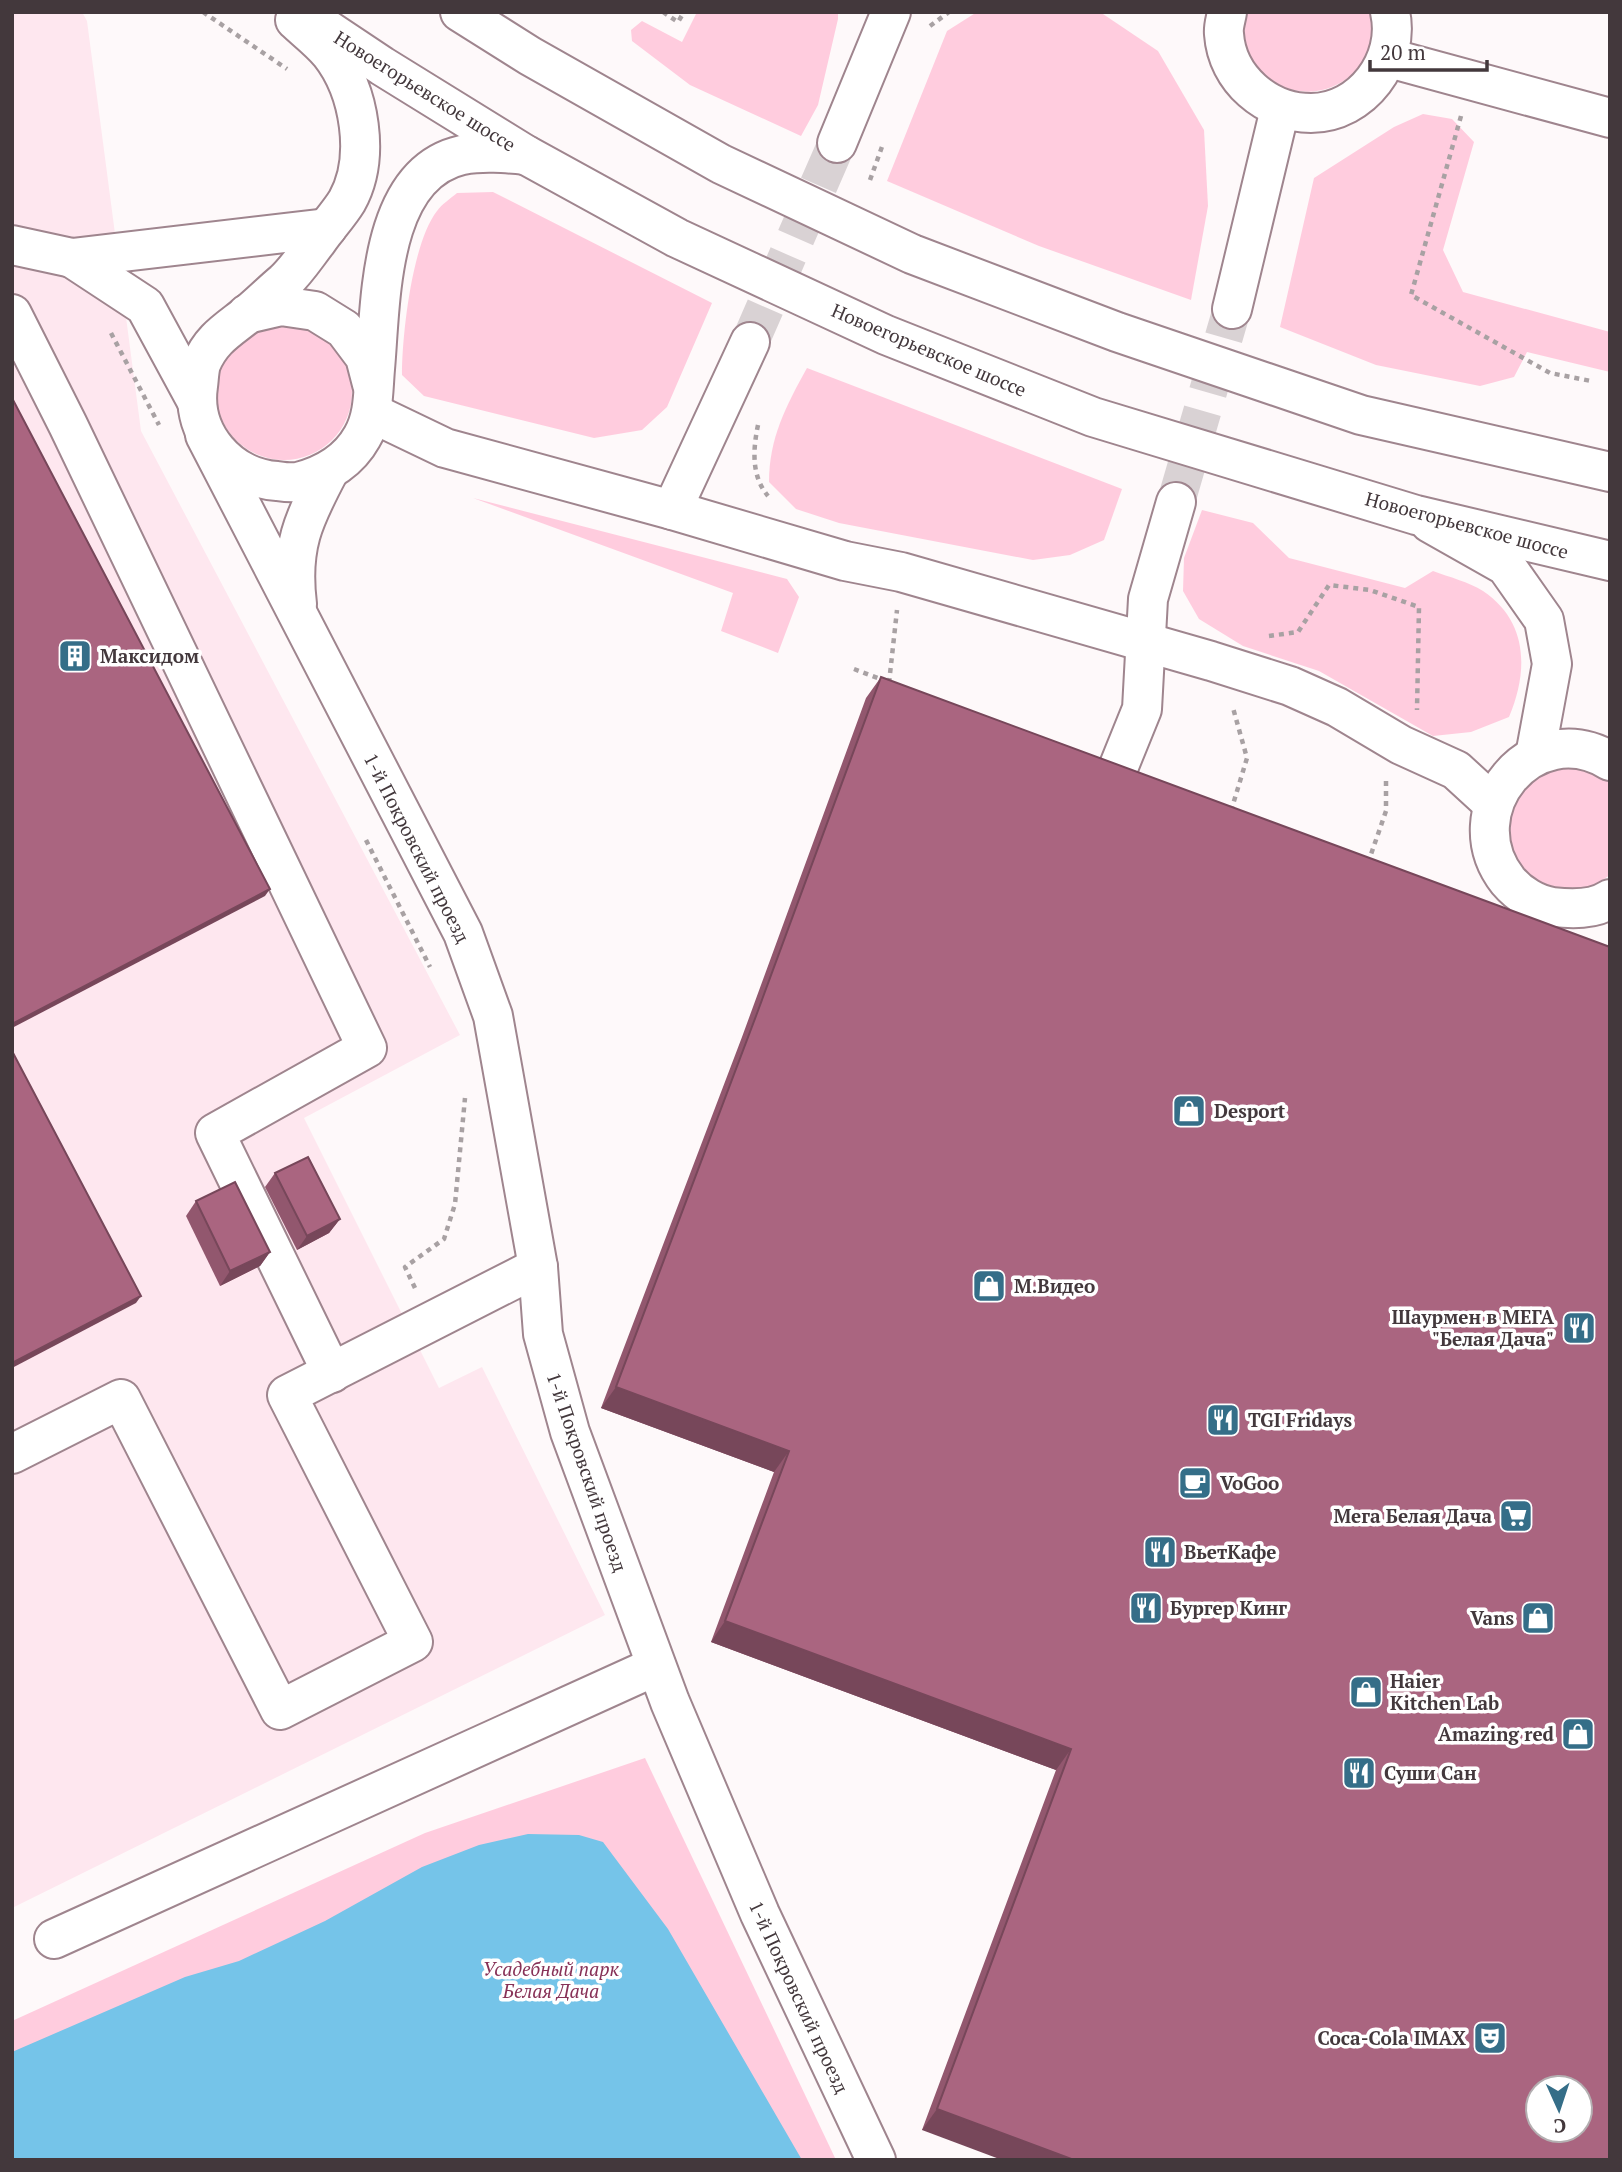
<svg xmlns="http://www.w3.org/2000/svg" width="1622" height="2172" font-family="'PT Serif',serif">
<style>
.built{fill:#fee7ef}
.green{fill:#ffccde}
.water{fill:#75c4e9}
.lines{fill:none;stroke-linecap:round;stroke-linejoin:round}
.minor-tunnel{stroke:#d9d2d4;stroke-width:38;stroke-dasharray:38 19;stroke-linecap:butt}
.minor-casing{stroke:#9f858e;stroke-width:42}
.major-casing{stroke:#9f858e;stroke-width:42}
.path{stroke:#a8a1a3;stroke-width:4.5;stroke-dasharray:5 5;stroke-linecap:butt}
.minor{stroke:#fff;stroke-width:38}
.major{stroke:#fff;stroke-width:38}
.wall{fill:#92576e}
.shaded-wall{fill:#77475a}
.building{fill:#aa6580;stroke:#77475a;stroke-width:2;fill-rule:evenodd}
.labels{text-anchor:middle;stroke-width:7;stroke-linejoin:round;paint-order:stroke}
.street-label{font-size:19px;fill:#43383c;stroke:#fff}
.poi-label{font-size:19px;font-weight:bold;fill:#43383c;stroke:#fff;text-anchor:start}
.park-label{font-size:19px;font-style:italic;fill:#873157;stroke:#fff}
</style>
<rect width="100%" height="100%" fill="#fef9fa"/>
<!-- built -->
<path class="built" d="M12,12H82L87,21L141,431L460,1035L304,1118L439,1388L482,1367L605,1615L12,1908Z"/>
<!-- green -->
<g class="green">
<path d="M697,12H838V19L818,105L801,136L690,85L632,41L631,30L642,21L682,42Z"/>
<path d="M977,12H1100L1158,51L1204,130L1208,206L1191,300L1039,246L887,181L947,31Z"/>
<path d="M1245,12H1369C1388,81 1297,122 1255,64C1249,56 1244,45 1243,34C1243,27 1245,19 1245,12Z"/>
<path d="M1423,114L1452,119L1474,142L1443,250L1463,292L1610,332V372L1527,352L1514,377L1480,386L1376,365L1280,327L1314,178L1394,127Z"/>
<path d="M493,192L712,303L667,407L642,430L594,438L424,396L402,375C402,335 412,243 437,211C442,204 450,199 457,193Z"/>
<circle cx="284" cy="392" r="68"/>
<path d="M807,368L1122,489L1104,540L1070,555L1033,560L839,523L796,509L769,482C769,438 786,406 807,368Z"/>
<path d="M473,498L787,579L799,597L778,653L721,631L733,593Z"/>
<path d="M1202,510L1253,523L1289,558L1405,588L1433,571C1449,577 1469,582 1483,591C1529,622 1528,672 1509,717L1471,732L1433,736L1319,671L1243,646L1199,619L1183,591L1184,558Z"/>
<path d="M1569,765L1599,773L1610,783V875C1600,882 1589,889 1576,891C1522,899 1485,834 1518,792C1521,788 1524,782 1528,779C1539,772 1557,769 1569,765Z"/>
<path d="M645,1758L836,2160H12V2021L425,1833Z"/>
</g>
<!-- water -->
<path class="water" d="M528,1834L579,1835L603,1842L668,1929L802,2160H12V2052L185,1977L239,1961L325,1921L422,1867L479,1845Z"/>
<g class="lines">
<!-- minor-tunnel -->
<g class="minor-tunnel">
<path d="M750,342L837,143"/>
<path d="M1176,502L1232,309"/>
</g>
<defs>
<g id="minor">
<path d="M1227,12C1226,19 1223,27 1224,34C1227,79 1267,113 1311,113C1362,113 1401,60 1390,12"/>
<path d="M295,20C307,31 320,41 330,53C360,91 371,158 347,201C339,214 327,227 318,240C307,254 297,270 284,282C272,292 260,304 248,314C228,330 211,339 201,364C199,371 199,379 198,386C191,434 229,478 277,481C284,482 291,483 298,482C325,475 348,462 362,437C374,417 373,392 375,369C381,302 378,174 462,155C483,151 505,153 526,155"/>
<path d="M1389,58L1610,118"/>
<path d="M837,143L891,12"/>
<path d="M12,245L72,258L327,228"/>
<path d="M72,258L145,306L196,400"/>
<path d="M1232,309L1280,109"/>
<path d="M12,314L68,425L367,1048L215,1133L332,1373"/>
<path d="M247,314L281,306L315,311L344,329L365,357L372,384"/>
<path d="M372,413L445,448L672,510L845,561L901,572L1211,661L1290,686L1337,707L1401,745L1456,770L1492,803"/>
<path d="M205,435L463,933L493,1016L538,1267L543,1334L570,1432L670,1702L760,1914L876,2160"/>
<path d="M672,510L750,342"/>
<path d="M1430,523L1506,566L1544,620L1552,664L1535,756"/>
<path d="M297,604C290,547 303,520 329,471"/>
<path d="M1610,761C1533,714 1453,811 1508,881C1519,894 1536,905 1553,907C1571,909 1594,910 1610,899"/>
<path d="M1110,788L1142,709L1148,599L1176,502"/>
<path d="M12,1454L121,1399L280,1710L413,1642L287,1395L538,1267"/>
<path d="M54,1939L656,1666"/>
</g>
<g id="major">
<path d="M301,12L382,66L526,155L677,238L886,335L1093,417L1416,515L1610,561"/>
<path d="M460,12L530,56L721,164L912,254L1117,332L1361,415L1610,472"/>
</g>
</defs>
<!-- minor casing -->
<use href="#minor" class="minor-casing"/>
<!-- major casing -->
<use href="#major" class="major-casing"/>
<!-- path -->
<g class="path">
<path d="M203,12L287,69"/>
<path d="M663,12L678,22L684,12"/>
<path d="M930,26L949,12"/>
<path d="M1461,116L1411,295L1550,373L1591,381"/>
<path d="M870,180L883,144"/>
<path d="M111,333L159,425"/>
<path d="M758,425C753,449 751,476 768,496"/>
<path d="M1269,636L1298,632L1329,585L1370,590L1419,607L1417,710"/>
<path d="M854,669L883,680"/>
<path d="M889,683L897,610"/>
<path d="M1231,811L1247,758L1233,708"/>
<path d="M366,840L430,967"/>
<path d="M1368,863L1386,811V781"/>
<path d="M415,1288L405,1267L444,1239L455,1204L465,1098"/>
</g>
<!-- minor -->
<use href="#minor" class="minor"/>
<!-- major -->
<use href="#major" class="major"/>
</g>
<!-- wall -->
<g class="wall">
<path d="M881,677L1610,2160L922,2130L1056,1770L711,1642L774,1472L601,1408L742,1037L866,698Z"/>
<path d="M275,1173L340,1219L329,1233L297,1250L265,1187Z"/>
<path d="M196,1201L270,1252L260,1266L220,1286L186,1216Z"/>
</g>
<!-- shaded-wall -->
<g class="shaded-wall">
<path d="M270,889L265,896L12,1028V1024Z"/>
<path d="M340,1219L329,1233L297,1250L307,1236Z"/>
<path d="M270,1252L260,1266L220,1286L230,1271Z"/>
<path d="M141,1296L136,1303L12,1368V1363Z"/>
<path d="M616,1387L789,1451L774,1472L601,1408Z"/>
<path d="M725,1621L1071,1749L1056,1770L711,1642Z"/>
<path d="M937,2109L1074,2160H1002L922,2130Z"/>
</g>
<!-- building -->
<g class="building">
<path d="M12,398L270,889L12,1024Z"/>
<path d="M881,677L1610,947V2160H1074L937,2109L1071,1749L725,1621L789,1451L616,1387L756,1016ZM1538,2088H1580V2130H1538Z"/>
<path d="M12,1051L141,1296L12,1363Z"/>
<path d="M308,1157L340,1219L307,1236L275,1173Z"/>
<path d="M235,1182L270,1252L230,1271L196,1201Z"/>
</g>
<!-- icons -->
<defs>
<symbol id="building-square" viewBox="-11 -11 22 22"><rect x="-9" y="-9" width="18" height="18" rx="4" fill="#356e88" stroke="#fff"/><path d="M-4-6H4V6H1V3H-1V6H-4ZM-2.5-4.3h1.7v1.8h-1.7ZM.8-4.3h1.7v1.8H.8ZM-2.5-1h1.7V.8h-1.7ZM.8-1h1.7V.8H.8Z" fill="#fff"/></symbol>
<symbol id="shop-square" viewBox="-11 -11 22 22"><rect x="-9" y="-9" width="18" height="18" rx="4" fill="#356e88" stroke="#fff"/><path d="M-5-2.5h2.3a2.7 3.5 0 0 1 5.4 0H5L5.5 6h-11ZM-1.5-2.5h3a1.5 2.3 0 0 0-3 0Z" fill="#fff"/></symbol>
<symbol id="restaurant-square" viewBox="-11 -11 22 22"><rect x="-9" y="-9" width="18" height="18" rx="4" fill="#356e88" stroke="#fff"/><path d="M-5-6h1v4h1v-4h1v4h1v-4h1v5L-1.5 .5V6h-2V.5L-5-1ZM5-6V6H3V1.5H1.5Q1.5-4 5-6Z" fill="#fff"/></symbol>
<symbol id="cafe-square" viewBox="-11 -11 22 22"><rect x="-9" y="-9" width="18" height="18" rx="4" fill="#356e88" stroke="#fff"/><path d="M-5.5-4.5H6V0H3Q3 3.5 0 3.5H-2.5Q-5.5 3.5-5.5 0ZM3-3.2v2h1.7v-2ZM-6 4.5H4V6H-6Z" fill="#fff"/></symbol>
<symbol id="supermarket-square" viewBox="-11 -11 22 22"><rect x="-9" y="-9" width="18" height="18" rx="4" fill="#356e88" stroke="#fff"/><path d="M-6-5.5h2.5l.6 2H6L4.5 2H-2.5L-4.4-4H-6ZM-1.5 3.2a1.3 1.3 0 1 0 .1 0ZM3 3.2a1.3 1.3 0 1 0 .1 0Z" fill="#fff"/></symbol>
<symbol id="theatre-square" viewBox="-11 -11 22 22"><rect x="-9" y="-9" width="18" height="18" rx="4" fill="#356e88" stroke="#fff"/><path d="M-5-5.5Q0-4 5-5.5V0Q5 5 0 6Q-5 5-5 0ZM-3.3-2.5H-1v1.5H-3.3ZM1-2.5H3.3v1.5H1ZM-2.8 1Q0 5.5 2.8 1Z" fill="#fff"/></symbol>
</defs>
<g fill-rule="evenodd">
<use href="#building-square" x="56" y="637" width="38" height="38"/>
<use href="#shop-square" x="1170" y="1092" width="38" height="38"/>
<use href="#shop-square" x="970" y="1267" width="38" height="38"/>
<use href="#restaurant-square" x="1560" y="1309" width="38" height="38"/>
<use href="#restaurant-square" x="1204" y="1401" width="38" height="38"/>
<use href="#cafe-square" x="1176" y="1464" width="38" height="38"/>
<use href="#supermarket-square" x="1497" y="1497" width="38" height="38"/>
<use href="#restaurant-square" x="1141" y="1533" width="38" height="38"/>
<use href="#restaurant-square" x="1127" y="1589" width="38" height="38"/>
<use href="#shop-square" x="1519" y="1599" width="38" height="38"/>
<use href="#shop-square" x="1347" y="1673" width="38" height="38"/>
<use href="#shop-square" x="1559" y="1715" width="38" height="38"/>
<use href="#restaurant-square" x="1340" y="1754" width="38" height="38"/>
<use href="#theatre-square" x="1471" y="2019" width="38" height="38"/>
</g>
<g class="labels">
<!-- street labels -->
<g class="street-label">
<text transform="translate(425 91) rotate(32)" y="7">Новоегорьевское шоссе</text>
<text transform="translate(929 350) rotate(23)" y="7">Новоегорьевское шоссе</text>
<text transform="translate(1467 525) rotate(15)" y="7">Новоегорьевское шоссе</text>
<text transform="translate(417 848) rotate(63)" y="7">1-й Покровский проезд</text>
<text transform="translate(587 1472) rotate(71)" y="7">1-й Покровский проезд</text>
<text transform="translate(799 1997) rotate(65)" y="7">1-й Покровский проезд</text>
</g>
<!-- poi labels -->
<g class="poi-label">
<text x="100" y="663">Максидом</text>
<text x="1214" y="1118">Desport</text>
<text x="1014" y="1293">М.Видео</text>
<text x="1554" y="1324" text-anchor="end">Шаурмен в МЕГА<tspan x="1554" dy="22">"Белая Дача"</tspan></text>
<text x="1248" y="1427">TGI Fridays</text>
<text x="1220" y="1490">VoGoo</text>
<text x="1492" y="1523" text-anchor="end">Мега Белая Дача</text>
<text x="1184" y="1559">ВьетКафе</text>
<text x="1170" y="1615">Бургер Кинг</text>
<text x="1514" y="1625" text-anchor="end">Vans</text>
<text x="1390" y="1688">Haier<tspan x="1390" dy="22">Kitchen Lab</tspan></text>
<text x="1554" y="1741" text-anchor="end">Amazing red</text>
<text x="1384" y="1780">Суши Сан</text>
<text x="1466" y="2045" text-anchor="end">Coca-Cola IMAX</text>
</g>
<!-- park labels -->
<g class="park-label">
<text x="551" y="1976">Усадебный парк<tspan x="551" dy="22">Белая Дача</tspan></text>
</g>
</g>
<!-- border -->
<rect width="1622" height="2172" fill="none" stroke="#43383c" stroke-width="28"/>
<!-- north arrow -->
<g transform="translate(1559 2109) rotate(177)"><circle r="33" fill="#ffffff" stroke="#b4afb1" stroke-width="2"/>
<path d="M0-5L12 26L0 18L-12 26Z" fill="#356e88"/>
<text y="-10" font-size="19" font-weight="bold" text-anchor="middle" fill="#43383c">С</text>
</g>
<!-- scale -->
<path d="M1370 60v10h117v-10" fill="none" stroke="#43383c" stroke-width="3.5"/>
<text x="1380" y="60" font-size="21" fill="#43383c" stroke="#ffffff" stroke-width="5" paint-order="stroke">20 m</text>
</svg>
